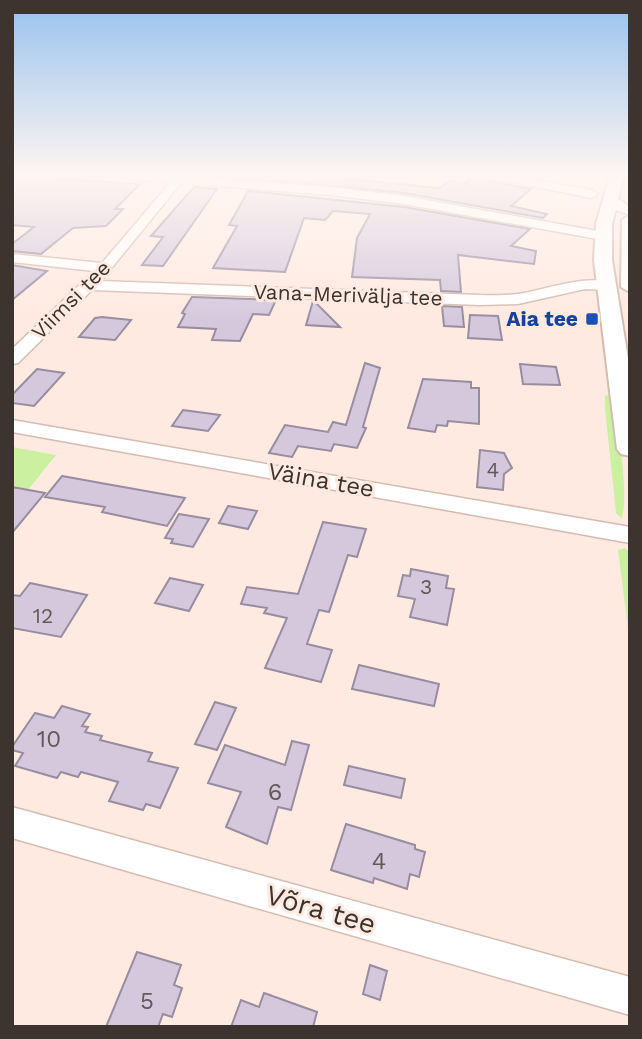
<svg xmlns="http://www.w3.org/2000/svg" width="642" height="1039" font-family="'Work Sans',sans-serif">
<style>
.green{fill:#cbf09f}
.building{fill:#d5c8dd;stroke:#988ca0;stroke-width:2}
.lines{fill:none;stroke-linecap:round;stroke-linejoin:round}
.minor-casing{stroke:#d4bbb0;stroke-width:3}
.major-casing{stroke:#d4bbb0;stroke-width:4}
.minor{fill:#fff;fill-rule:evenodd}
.major{fill:#fff;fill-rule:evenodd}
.transit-dot{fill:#1a4fb4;stroke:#ffeae1;stroke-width:2.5}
.labels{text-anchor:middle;stroke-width:6;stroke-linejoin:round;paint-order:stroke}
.far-street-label{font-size:21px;fill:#3e342f;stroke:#ffeae1}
.far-transit-label{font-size:21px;font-weight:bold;fill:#164399;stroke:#ffeae1;text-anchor:end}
.number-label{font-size:21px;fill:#64595a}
.street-label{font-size:24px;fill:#3e342f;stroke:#ffeae1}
.near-number-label{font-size:24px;fill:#64595a}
.near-street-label{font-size:28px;fill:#3e342f;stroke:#ffeae1}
</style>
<rect width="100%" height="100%" fill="#ffeae1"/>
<!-- green -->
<g class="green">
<path d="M609,395C618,409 630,507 621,518L616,513L605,408V396Z"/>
<path d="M12,447L56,455L28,490L12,487Z"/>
<path d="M625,548L630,553V643L618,550Z"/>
</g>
<!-- building -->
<g class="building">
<path d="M259,175H311L439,188L451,181L467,184L468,175H482L489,181L531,189L511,206L547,214L543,218L404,193L255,179Z"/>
<path d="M12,178L62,179L140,184L115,209H123L106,226L73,228L41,254L12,251V244L34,227L12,225Z"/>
<path d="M194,187L217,189L163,266L142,265L163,237L151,236Z"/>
<path d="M248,191L404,207L530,229L511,246L536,251L534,264L458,255L461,292L441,291L440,280L352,277L357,238L370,214L333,211L325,220L304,218L285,272L213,268L237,226L229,225Z"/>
<path d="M12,265L47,271L12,300Z"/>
<path d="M192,297H193L276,300L269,315L253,314L240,341L212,340L216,329L178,327L185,314L182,313Z"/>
<path d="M313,301H314L340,327L306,325Z"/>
<path d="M442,306L462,307L464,327L444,326Z"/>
<path d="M470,315L498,316L502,340L468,338Z"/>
<path d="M102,317L131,320L115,340L79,337L95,318Z"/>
<path d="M365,363L380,368L363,427L366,428L357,448L334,444L331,451L298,446L292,457L269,453L285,425L328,432L333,422L346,425Z"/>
<path d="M520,364L556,367L560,385L523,384Z"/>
<path d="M37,369L64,373L34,406L12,403V395Z"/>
<path d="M423,379L471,382V388H479V424L448,421L447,426L437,425L435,432L408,428Z"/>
<path d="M183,410L220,415L208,431L172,426Z"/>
<path d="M480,450L504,453L512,468L504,474L503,490L477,487Z"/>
<path d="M62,476L112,485L185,498L167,526L102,512L105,507L45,497Z"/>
<path d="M12,487L45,493L12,533Z"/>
<path d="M228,506L257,511L248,529L219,523Z"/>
<path d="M179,514L209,519L193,547L171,543L173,539L165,538Z"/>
<path d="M323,522L366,529L357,557L348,555L329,612L319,610L307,644L332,650L321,682L265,668L287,618L264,613L267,608L241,604L247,587L298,594Z"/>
<path d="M411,569L448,576L446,588L454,589L447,625L410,617L415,599L398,596L403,575L410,576Z"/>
<path d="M170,578L203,585L189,611L155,603Z"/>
<path d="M30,583L87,595L61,637L12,628V595L20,596Z"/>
<path d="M359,665L439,684L434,706L352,689Z"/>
<path d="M215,702L236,708L217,750L195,744Z"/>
<path d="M62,706L90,714L82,726L88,727L85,732L102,736L100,740L152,753L148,761L178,768L160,808L146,804L143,810L109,801L118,782L81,772L78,777L61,772L57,778L15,766L23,753L12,750V747L35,713L54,718Z"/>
<path d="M292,741L309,745L291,810L278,807L267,844L226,827L241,792L208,783L225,745L285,765Z"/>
<path d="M349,766L405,779L401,798L344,785Z"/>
<path d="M346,824L415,845V849L425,852L419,877L410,874L407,889L374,878L373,883L331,870Z"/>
<path d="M137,952L181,965L174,985L182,988L172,1017L163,1014L158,1027H106Z"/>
<path d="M370,965L387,971L380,1000L363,994Z"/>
<path d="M264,993L317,1012L313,1027H231L241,1000L259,1007Z"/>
</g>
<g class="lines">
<defs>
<g id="minor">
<path d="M108,175H187L186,177L330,187L404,196L603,232L610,236L603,240L404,204L330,195L181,183L101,281L479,295C492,295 505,296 517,294C539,292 596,270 612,286L605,290L585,289L518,304L479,305L92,290L18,363L12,364V349L94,271L12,262V254L102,263L170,183L114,178Z"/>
<path d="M484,175H506L592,190L598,194L592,198L490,178Z"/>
<path d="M610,193L630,207V215L615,210L604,197Z"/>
<path d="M12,420L630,527V543L12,432Z"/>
<path d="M12,807L630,977V1015L12,838Z"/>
</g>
<g id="major">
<path d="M610,175H624L612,224V260L630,371V456L621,454L617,449L594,260L596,224Z"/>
<path d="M630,215V292L621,287L622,220Z"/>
</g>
</defs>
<!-- minor casing -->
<use href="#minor" class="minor-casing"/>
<!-- major casing -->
<use href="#major" class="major-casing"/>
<!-- minor -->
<use href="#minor" class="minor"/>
<!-- major -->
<use href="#major" class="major"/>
</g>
<!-- sky -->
<linearGradient id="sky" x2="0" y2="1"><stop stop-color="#98c2ee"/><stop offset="0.55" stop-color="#fff6f2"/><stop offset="1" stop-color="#fff6f2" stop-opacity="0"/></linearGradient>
<rect width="642" height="320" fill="url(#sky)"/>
<!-- markers -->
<rect class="transit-dot" x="585" y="312" width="14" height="14" rx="3.5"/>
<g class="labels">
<!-- far-street labels -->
<g class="far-street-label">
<text transform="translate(348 295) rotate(2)" y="7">Vana-Merivälja tee</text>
<text transform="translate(71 300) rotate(-45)" y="7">Viimsi tee</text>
</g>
<!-- far-transit labels -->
<g class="far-transit-label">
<text x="578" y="326">Aia tee</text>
</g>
<!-- number labels -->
<g class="number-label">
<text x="493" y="477">4</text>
<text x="426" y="594">3</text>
<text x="43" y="623">12</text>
</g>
<!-- street labels -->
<g class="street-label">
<text transform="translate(321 480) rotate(10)" y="8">Väina tee</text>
</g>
<!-- near-number labels -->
<g class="near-number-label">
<text x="49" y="747">10</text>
<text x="275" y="800">6</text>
<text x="379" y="869">4</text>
<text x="147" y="1009">5</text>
</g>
<!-- near-street labels -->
<g class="near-street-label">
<text transform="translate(321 909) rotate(16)" y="10">Võra tee</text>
</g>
</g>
<!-- border -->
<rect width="642" height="1039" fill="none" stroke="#3e342f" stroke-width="28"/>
</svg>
